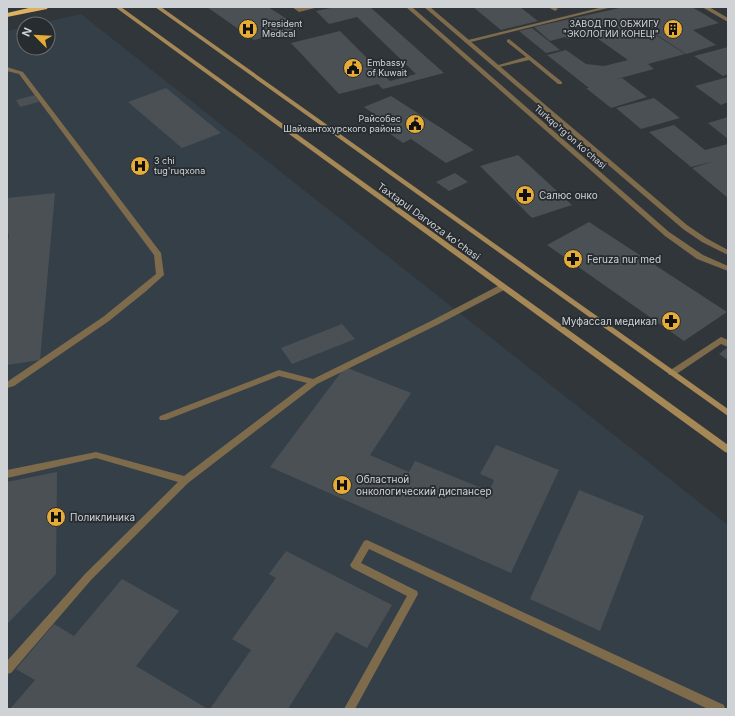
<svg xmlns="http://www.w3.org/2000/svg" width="735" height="716" font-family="Inter,sans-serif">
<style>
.built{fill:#353f48}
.building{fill:#4b5055}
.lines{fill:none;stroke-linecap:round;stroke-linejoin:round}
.lane{fill:#7d6b4c;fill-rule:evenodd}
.street{fill:#7d6b4c;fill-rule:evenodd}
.secondary{fill:#a58855;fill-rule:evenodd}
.highway{fill:#dfb261;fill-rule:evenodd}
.labels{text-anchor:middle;stroke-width:3.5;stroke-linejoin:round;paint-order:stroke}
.far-poi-label{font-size:9px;fill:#d0d3d6;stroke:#272c30;text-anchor:start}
.far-street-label{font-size:9px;fill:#d0d3d6;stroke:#272c30}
.poi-label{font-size:10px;fill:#d0d3d6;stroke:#272c30;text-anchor:start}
.street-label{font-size:10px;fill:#d0d3d6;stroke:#272c30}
</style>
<rect width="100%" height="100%" fill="#31363a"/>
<!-- built -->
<path class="built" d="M81,14L728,525V709H7V31L24,27V48H48V24H37Z"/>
<!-- building -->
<g class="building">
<path d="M207,7H268L301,28L254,40Z"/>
<path d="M335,7H370L444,73L383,89L378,84L339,94L291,43L340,31L390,81L416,74L357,17L329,24L316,11Z"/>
<path d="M473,7H520L538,21L501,30Z"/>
<path d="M624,7H692L719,23L693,30L716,45L686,54L633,19L586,31L572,21L587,32L574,35L577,37L568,39L565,37L550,41L534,27Z"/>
<path d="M633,20L685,54L648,64L654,69L613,80L622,78L647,97L611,108L586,88H589L547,55L566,50L586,64L604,66L628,60L587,31Z"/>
<path d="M532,28L560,50L546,53L519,31Z"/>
<path d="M728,47V74L723,76L694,56Z"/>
<path d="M728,77V102L721,105L695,86Z"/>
<path d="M166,88L221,133L182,148L128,102Z"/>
<path d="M35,95L39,102L20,107L16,100Z"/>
<path d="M391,96L441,128L474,150L446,163L411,139L403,143L386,131L394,128L364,107Z"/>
<path d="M654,98L680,118L641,129L616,108Z"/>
<path d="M728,117V139L708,123Z"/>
<path d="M674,125L705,150L728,144V198L692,168L715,161L691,167L649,132Z"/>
<path d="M518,155L572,205L532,218L480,166Z"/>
<path d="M455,173L468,182L449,191L436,182Z"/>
<path d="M55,193L40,360L7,365V251L9,234H7V198Z"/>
<path d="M589,222L727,312L684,341L547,245Z"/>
<path d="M342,324L355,339L292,364L281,348Z"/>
<path d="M728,347V360L719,354Z"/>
<path d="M345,367L411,393L370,455L409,472L415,461L489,491L494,480L480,474L496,445L559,470L511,573L270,467Z"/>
<path d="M57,472L56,574L7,624V482Z"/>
<path d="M579,490L644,516L600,631L530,599Z"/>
<path d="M286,551L392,605L367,648L336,632L288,709H210L251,650L232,639L276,578L269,574Z"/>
<path d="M122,579L179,611L136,666L208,709H10L35,680L16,669L54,624L74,636Z"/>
</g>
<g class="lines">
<!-- lane -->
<g class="lane">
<path d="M292,7L300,8L319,7L299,12Z"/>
<path d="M548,7H555L558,9L555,11Z"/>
<path d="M603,7H612L467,43L464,41Z"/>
<path d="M702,7H709L728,18V22Z"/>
<path d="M509,39L562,82V84H558L529,60L495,68V66L526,57L507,42V40Z"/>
<path d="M7,67L23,72L161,253L164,275L145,292L109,321L14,386L7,388V382L103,317L156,274L154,255L19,74L7,71Z"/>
<path d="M500,285H503L507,287L506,289L437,325L317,384L188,483L91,580L11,673L7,674V661L85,574L178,482L96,458L7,478V470L96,452L184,476L307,383L279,376L166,420H160L159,418L160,416L279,370L313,379L431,321Z"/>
<path d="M721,337L728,340V347L721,344L675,375H669L668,373L669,371Z"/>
<path d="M367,540L724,705L725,709H708L369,549L361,563L417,591L418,594L355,709H344L407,596L352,568L350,565L352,562L364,541Z"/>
</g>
<!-- street -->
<g class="street">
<path d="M406,7H412L669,232L703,255L728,266V271L697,259L665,236Z"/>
<path d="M424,7H430L687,225L706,238L728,250V255L702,242L683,229Z"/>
</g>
<!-- secondary -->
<g class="secondary">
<path d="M115,7H121L728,445V453L725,452Z"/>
<path d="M155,7H161L728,409V416Z"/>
</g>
<!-- highway -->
<path class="highway" d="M33,7H48L47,9L7,17V13Z"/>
</g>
<!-- icons -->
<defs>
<symbol id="hospital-disc" viewBox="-11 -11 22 22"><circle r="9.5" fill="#e6ac36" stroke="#272c30"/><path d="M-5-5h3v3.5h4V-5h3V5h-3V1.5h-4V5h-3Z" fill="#111"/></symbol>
<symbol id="building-disc" viewBox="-11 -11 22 22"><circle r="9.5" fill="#e6ac36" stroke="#272c30"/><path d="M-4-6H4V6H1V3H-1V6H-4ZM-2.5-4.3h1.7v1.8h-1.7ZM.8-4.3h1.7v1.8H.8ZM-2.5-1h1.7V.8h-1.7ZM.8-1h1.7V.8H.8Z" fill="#111"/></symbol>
<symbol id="civic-disc" viewBox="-11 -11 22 22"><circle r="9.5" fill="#e6ac36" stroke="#272c30"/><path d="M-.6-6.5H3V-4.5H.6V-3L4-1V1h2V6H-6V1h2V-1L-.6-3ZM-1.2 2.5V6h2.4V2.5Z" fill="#111"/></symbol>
<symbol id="pharmacy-disc" viewBox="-11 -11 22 22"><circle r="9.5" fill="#e6ac36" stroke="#272c30"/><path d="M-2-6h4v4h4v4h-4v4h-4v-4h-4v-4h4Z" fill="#111"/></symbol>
</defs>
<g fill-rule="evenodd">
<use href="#hospital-disc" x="237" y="18" width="22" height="22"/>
<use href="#building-disc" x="662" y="18" width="22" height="22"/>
<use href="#civic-disc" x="342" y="57" width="22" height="22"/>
<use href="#civic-disc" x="404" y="113" width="22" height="22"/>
<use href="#hospital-disc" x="129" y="155" width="22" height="22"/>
<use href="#pharmacy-disc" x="514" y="184" width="22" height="22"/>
<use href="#pharmacy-disc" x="562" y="248" width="22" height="22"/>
<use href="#pharmacy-disc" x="660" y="310" width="22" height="22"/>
<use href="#hospital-disc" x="331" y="474" width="22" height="22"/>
<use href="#hospital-disc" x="45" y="506" width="22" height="22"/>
</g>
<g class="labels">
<!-- far-poi labels -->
<g class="far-poi-label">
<text x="262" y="27">President<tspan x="262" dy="10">Medical</tspan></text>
<text x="659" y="27" text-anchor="end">ЗАВОД ПО ОБЖИГУ<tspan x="659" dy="10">"ЭКОЛОГИИ КОНЕЦ!"</tspan></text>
<text x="367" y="66">Embassy<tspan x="367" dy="10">of Kuwait</tspan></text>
<text x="401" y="122" text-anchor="end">Райсобес<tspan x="401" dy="10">Шайхантохурского района</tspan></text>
<text x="154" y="164">3 chi<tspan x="154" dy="10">tug'ruqxona</tspan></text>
</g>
<!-- far-street labels -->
<g class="far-street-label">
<text transform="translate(570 137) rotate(41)" y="3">Turkqo'rg'on ko'chasi</text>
</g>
<!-- poi labels -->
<g class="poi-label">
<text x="539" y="199">Салюс онко</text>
<text x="587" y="263">Feruza nur med</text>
<text x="657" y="325" text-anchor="end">Муфассал медикал</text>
<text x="356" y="483">Областной<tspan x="356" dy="12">онкологический диспансер</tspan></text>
<text x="70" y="521">Поликлиника</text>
</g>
<!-- street labels -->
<g class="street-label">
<text transform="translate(429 221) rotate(36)" y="4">Taxtapul Darvoza ko'chasi</text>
</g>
</g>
<!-- border -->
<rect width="735" height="716" fill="none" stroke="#d0d3d6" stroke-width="16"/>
<!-- north arrow -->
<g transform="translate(36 36) rotate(294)"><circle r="19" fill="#272c30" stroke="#6b6f72"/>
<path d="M0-3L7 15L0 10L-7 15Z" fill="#e6ac36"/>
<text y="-6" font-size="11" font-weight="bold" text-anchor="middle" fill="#d0d3d6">N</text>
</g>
</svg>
